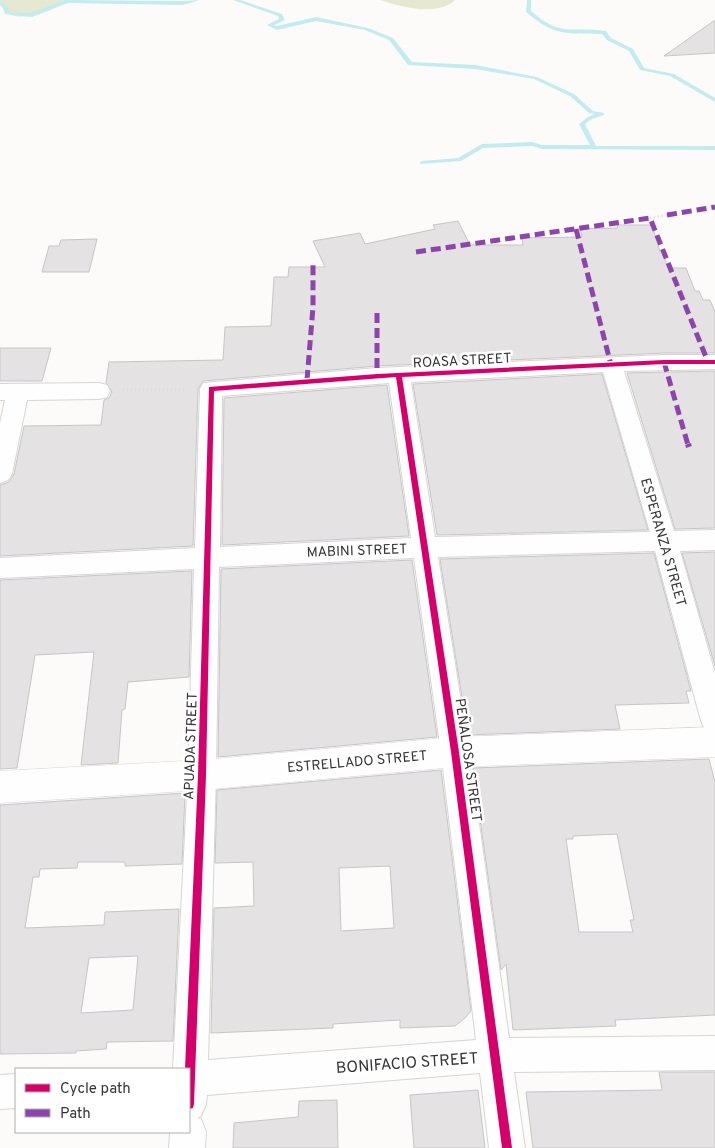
<svg xmlns="http://www.w3.org/2000/svg" width="715" height="1148" font-family="Overpass,sans-serif">
<style>
.green{fill:#e6e9d1}
.lines{fill:none;stroke-linecap:round;stroke-linejoin:round}
.stream{fill:#c2ecef;fill-rule:evenodd}
.building{fill:#e4e2e2;stroke:#c7c5c5;fill-rule:evenodd}
.minor-casing{stroke:#d6d5d4;stroke-width:2}
.tertiary-casing{stroke:#d6d5d4;stroke-width:1}
.path{stroke:#dddcdc;stroke-width:2.5;stroke-dasharray:1 3;stroke-linecap:butt}
.minor{fill:#fffefe;fill-rule:evenodd}
.tertiary{fill:#fffefe;fill-rule:evenodd}
.quiet-far1{stroke:#8e44ad;stroke-width:5;stroke-dasharray:10 5;stroke-linecap:butt}
.quiet{stroke:#8e44ad;stroke-width:6;stroke-dasharray:12 6;stroke-linecap:butt}
.cycleway-casing{stroke:#fff;stroke-width:3}
.cycleway{fill:#d6006c;fill-rule:evenodd}
.labels{text-anchor:middle;stroke-width:5;stroke-linejoin:round;paint-order:stroke}
.street-label{font-size:14px;fill:#363534;stroke:#fff}
.near-street-label{font-size:16px;fill:#363534;stroke:#fff}
</style>
<rect width="100%" height="100%" fill="#fdfbf9"/>
<!-- green -->
<g class="green">
<path d="M0,0H67V1C49,7 27,24 7,13Z"/>
<path d="M380,0H455C437,17 401,7 380,0Z"/>
</g>
<g class="lines">
<!-- stream -->
<g class="stream">
<path d="M65,0L183,1L200,0L183,5L68,3L32,17L5,14L3,8L0,5V1L7,6L9,12L31,13Z"/>
<path d="M233,0H240L282,14L285,20L274,25L277,26L316,17L368,28L393,38L412,62L475,65L537,77L574,94L593,111L604,113V115L592,119L585,124L596,146H715V150L542,149L532,146L483,148L461,161L420,164V162L422,161L458,158L482,144L532,142L542,145H590L579,124L588,117L595,114L589,113L570,96L534,79L475,69L408,65L389,40L365,30L316,21L277,30L267,25L279,19L278,16Z"/>
<path d="M527,0H531V11C562,38 570,26 606,31L611,38L633,49L644,68L674,74L715,98V102L670,76L640,70L629,51L607,40L602,34C567,33 555,37 526,12Z"/>
</g>
</g>
<!-- building -->
<g class="building">
<path d="M715,20V53L664,56Z"/>
<path d="M458,221L470,245H523L522,238L582,237L580,229L618,228L617,225H652L660,252H662L668,268H686L695,291H699L703,300H710L715,312V353H664L377,366L203,381L198,389L193,546L0,556V485L9,482L14,474L24,426L101,425L104,400L109,398L112,392L106,383L109,362L223,360L225,327L271,326L274,277H288L289,267H325L313,241L360,233L365,244L435,229L433,225Z"/>
<path d="M97,239L89,272H42L49,246H59L61,240Z"/>
<path d="M0,348H51L42,381H0Z"/>
<path d="M715,371V528L675,529L627,373Z"/>
<path d="M602,374L648,530L437,535L413,384Z"/>
<path d="M387,385L409,536L222,545L224,398Z"/>
<path d="M715,552V666L682,553Z"/>
<path d="M654,553L691,691H686L689,703L615,705L620,729L468,735L440,559Z"/>
<path d="M412,560L437,737L218,757L221,569Z"/>
<path d="M192,571L189,677L128,682L125,709L122,710L118,763L81,765L94,652L35,655L17,768L0,769V580Z"/>
<path d="M709,759L715,782V1015L615,1020L616,1026L513,1030L506,964L501,970L473,768ZM617,834L634,920H630L633,932H579L566,839H573V836Z"/>
<path d="M441,770L471,1011L465,1018L455,1026L400,1028V1020L333,1024V1028L211,1033L214,908L254,906L253,862L215,863L217,790ZM390,866L394,928L341,931L339,868Z"/>
<path d="M185,793L182,864L125,866V862H78L77,868L40,869L39,877H33L25,928L104,925L105,912L179,909L173,1041L107,1042L106,1049L76,1051V1053L0,1054V805ZM138,956L133,1010L81,1013L89,958Z"/>
<path d="M659,1072H715V1148H533L526,1092L662,1090Z"/>
<path d="M478,1090L485,1148H414L410,1095Z"/>
<path d="M337,1100L338,1148H233L234,1123L298,1117L299,1101Z"/>
</g>
<g class="lines">
<defs>
<g id="minor">
<path d="M664,355H715V369L624,371L674,531L715,530V550L680,551L715,673V734L705,730L701,721L655,551L438,557L469,752L509,1038L715,1036V1070L514,1072L525,1148H489L480,1073L207,1095L206,1104L201,1116L197,1118L201,1119L206,1132L205,1148H169L170,1132H189V1069H173L188,775L194,569L0,578V558L195,548L200,389L203,383L377,368ZM603,372L650,532L435,537L411,382ZM389,383L411,538L220,547L222,396ZM414,558L441,752L476,1040L208,1060L216,775L219,567Z"/>
<path d="M99,383L107,385L110,391L107,397L99,399L27,400L12,474L8,480L0,483V423L5,400H0V384Z"/>
<path d="M16,1074V1108L0,1109V1075Z"/>
</g>
<path id="tertiary" d="M715,727V757L455,767L202,790L0,803V771L202,760L455,737Z"/>
</defs>
<!-- minor casing -->
<use href="#minor" class="minor-casing"/>
<!-- tertiary casing -->
<use href="#tertiary" class="tertiary-casing"/>
<!-- path -->
<g class="path">
<path d="M650,218L667,215"/>
<path d="M123,390H186"/>
</g>
<!-- minor -->
<use href="#minor" class="minor"/>
<!-- tertiary -->
<use href="#tertiary" class="tertiary"/>
<!-- quiet-far1 -->
<g class="quiet-far1">
<path d="M667,215L715,207"/>
<path d="M576,229L611,365"/>
<path d="M416,252L650,218L708,362"/>
<path d="M377,313V376"/>
<path d="M664,362L688,445"/>
<path d="M307,380L313,307V263"/>
</g>
<!-- quiet -->
<path class="quiet" d="M688,444L689,447"/>
<defs>
<path id="cycleway" d="M664,360H715V364H664L402,377L459,752L512,1148H502L451,752L396,377L214,391L206,775L194,1104L193,1108L189,1109V1069H185L198,775L209,387L377,374Z"/>
</defs>
<!-- cycleway casing -->
<use href="#cycleway" class="cycleway-casing"/>
<!-- cycleway -->
<use href="#cycleway" class="cycleway"/>
</g>
<g class="labels">
<!-- street labels -->
<g class="street-label">
<text transform="translate(462 360) rotate(-3)" y="5">ROASA STREET</text>
<text transform="translate(664 542) rotate(74)" y="5">ESPERANZA STREET</text>
<text transform="translate(357 550) rotate(-2)" y="5">MABINI STREET</text>
<text transform="translate(190 746) rotate(-88)" y="5">APUADA STREET</text>
<text transform="translate(469 760) rotate(82)" y="5">PEÑALOSA STREET</text>
<text transform="translate(357 761) rotate(-5)" y="5">ESTRELLADO STREET</text>
</g>
<!-- near-street labels -->
<g class="near-street-label">
<text transform="translate(407 1062) rotate(-4)" y="6">BONIFACIO STREET</text>
</g>
</g>
<!-- legend -->
<rect x="15" y="1068" width="175" height="65" fill="#ffffff" stroke="#afaeae"/>
<rect x="25" y="1084" width="25" height="8" fill="#d6006c" stroke="#afaeae"/>
<text x="60" y="1093" font-size="15" fill="#363534">Cycle path</text>
<rect x="25" y="1109" width="25" height="8" fill="#8e44ad" stroke="#afaeae"/>
<text x="60" y="1118" font-size="15" fill="#363534">Path</text>
</svg>
